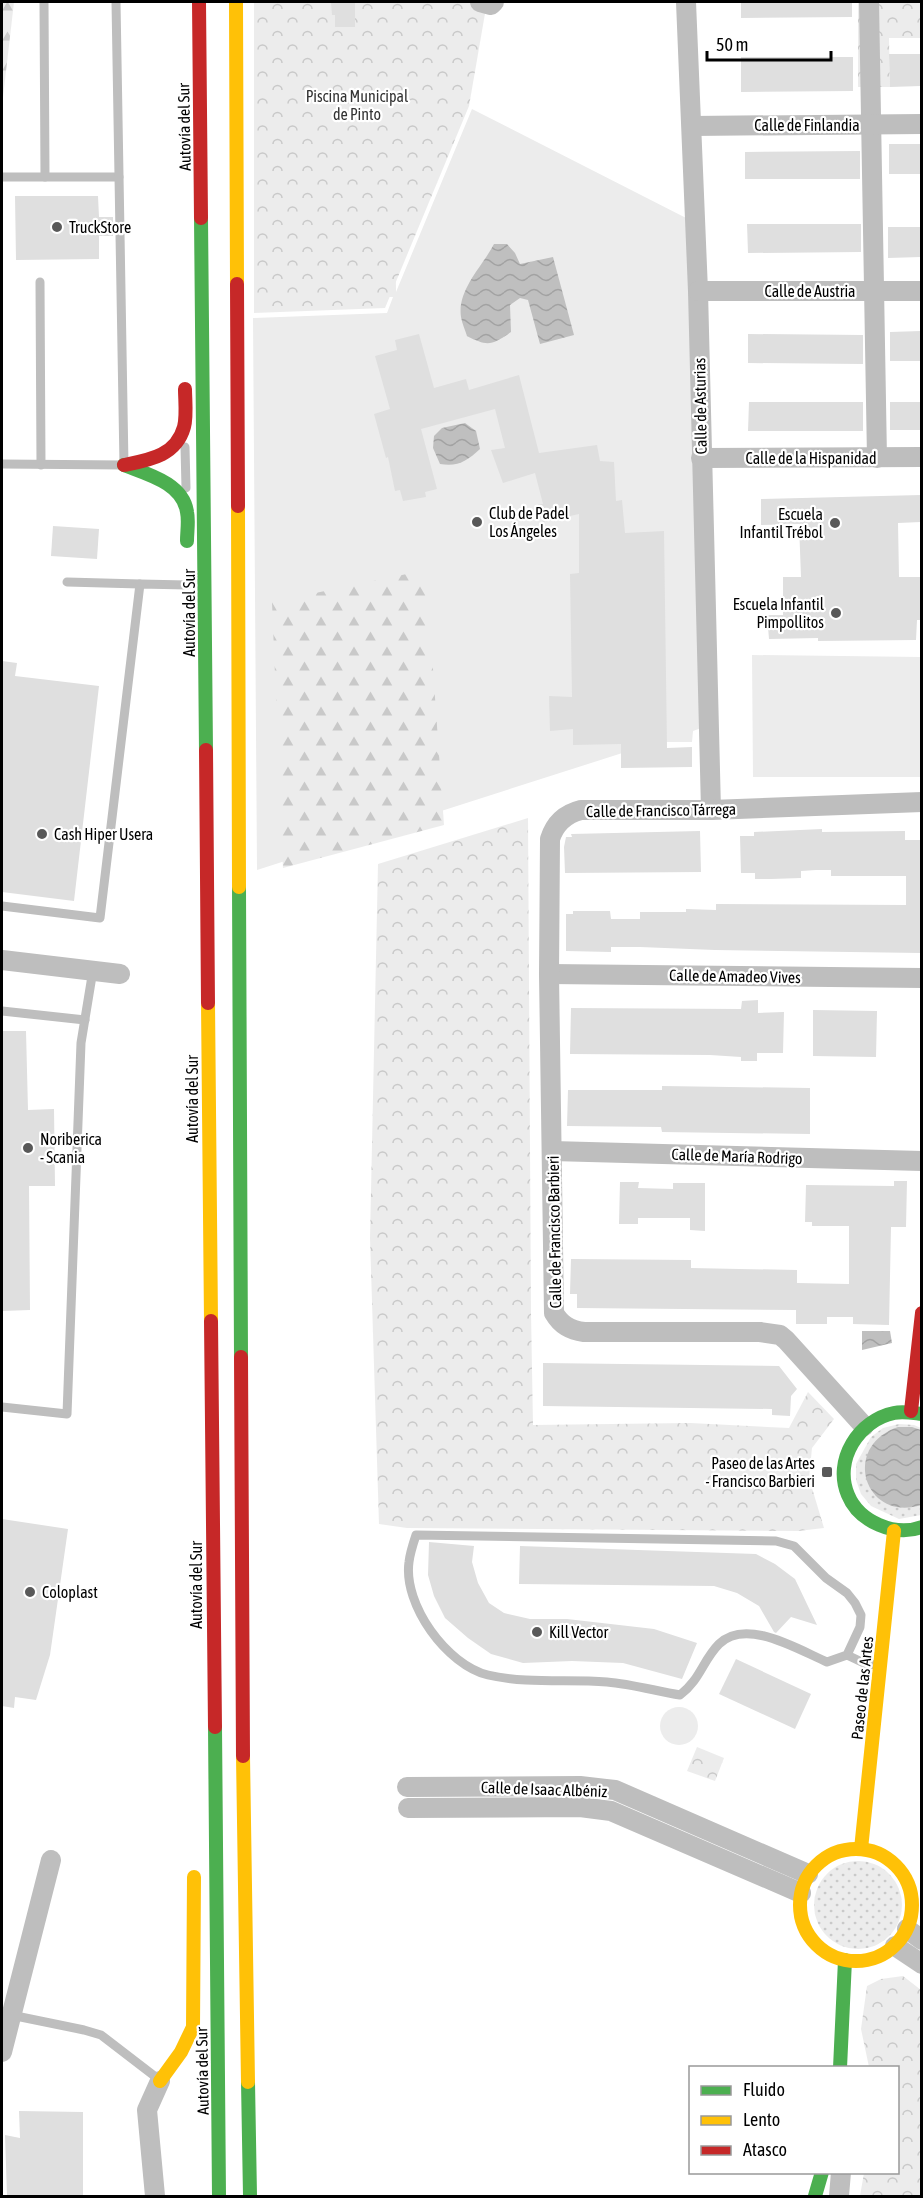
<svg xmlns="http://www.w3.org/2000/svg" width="923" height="2198" font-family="'Asap Condensed',sans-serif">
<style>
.grass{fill:#ececec}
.forest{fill:url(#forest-firs)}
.park{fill:url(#park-crowns)}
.garden{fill:url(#garden-dots)}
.water{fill:url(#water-waves)}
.building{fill:#dfdfdf}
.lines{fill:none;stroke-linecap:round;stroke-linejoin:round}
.lane{stroke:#bebebe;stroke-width:9}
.street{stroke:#bebebe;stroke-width:20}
.fast{stroke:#4caf50;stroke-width:14}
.slow{stroke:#ffc107;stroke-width:14}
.jam{stroke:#c62828;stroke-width:14}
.poi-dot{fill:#595959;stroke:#fff;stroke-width:2}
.labels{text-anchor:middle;stroke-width:4.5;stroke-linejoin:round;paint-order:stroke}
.park-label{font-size:16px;fill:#333;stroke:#fff}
.street-label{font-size:16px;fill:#000;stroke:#fff}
.poi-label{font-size:16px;fill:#000;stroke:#fff;text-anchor:start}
</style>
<defs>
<pattern id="forest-firs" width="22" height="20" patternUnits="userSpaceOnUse" patternTransform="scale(1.5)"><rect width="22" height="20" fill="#ececec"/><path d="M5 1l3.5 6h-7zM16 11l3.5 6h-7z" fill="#c9c9c9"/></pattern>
<pattern id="park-crowns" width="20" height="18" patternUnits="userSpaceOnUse" patternTransform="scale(1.5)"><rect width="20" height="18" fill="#ececec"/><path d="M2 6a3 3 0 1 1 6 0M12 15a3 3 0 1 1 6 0" fill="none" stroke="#c9c9c9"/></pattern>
<pattern id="garden-dots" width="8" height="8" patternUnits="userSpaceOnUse" patternTransform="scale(1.5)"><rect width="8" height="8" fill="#ececec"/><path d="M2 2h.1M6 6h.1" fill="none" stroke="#c9c9c9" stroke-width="1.8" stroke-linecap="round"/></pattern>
<pattern id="water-waves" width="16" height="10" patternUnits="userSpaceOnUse" patternTransform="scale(1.5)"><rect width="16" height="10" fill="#bfbfbf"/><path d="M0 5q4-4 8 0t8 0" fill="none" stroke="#a2a2a2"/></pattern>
</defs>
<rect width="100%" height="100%" fill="#fff"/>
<!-- grass -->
<g class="grass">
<path d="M472,109L690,220L704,727L693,731L692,742H666V739L257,870L253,318L387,313L393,297H303L395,220L396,292Z"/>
<path d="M752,655L921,657V777H753Z"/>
<circle cx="679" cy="1726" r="19"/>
</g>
<!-- forest -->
<g class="forest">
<path d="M2,2H14L2,106Z"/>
<path d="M426,570L444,825L283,868L272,602Z"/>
</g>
<!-- park -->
<g class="park">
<path d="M254,2H487L469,106L385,308L254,313Z"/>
<path d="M858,2H921V38H889L890,87H858Z"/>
<path d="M528,818L531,1313L533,1425L690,1423L789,1428L808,1392L834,1419L812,1448L809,1478L824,1528L798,1531L407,1528L379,1524L370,1238L378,864Z"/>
<path d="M697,1747L724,1758L715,1781L687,1771Z"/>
<path d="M903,1976L921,1990V2196H860L864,2173L898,2172V2068L869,2067L861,2029L867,1986L881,1979Z"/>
</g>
<!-- garden -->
<g class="garden">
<path d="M899,1424L914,1425L921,1428V1515L899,1519L871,1506L861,1494L856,1480V1464L871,1437L883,1428Z"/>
<circle cx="858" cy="1905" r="44"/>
</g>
<!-- water -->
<g class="water">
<path d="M494,244H507L515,253L520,264L553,257L574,335L540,344L528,300L520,298L510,305L511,332C492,345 488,347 467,336C465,330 462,323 461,317C457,290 482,267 494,244Z"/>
<path d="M465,423L476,431L480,449C467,461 458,467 440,464L433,448L434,436L442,428Z"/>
<path d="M862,1331H890L892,1343L862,1350Z"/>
<path d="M898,1427H912L921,1430V1505C865,1523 840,1447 898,1427Z"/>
</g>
<!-- building -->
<g class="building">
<path d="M331,2H355V27H335V15H332Z"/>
<path d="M741,2H852V17L741,18Z"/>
<path d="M889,54H921V86L890,87Z"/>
<path d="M741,57H853V91L741,92Z"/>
<rect x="889" y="144" width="32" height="30"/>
<path d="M860,151V179H745V152Z"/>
<path d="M15,196H98L99,217H113V236H99V259L16,260Z"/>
<path d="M747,224H861V252L748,253Z"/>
<path d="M888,227H921V257L888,258Z"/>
<path d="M921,331V361H890V332Z"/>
<path d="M419,334L434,388L466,379L469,390L519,375L539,453L597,445L600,461L614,462L616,501L622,500L625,533L664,531L667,748L692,747V767L621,768V744L573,745V729L550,731L549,696L572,697L570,574L579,573V514L543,522L538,504H543L535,473L503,483L491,450L505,448L495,409L421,429L437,489L425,492L426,497L403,501L400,490L395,491L388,457L386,458L374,414L390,409L375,356L397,350L395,340Z"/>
<path d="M748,334L863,335V364L748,363Z"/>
<path d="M749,402H863V431H748Z"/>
<rect x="890" y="402" width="31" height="28"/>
<path d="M921,495V522L898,523L899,577H921V620H917L916,640L818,641V638L769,639L767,615H783V577H801L799,524L761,525V499Z"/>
<path d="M53,526L99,529L97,559L51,556Z"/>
<path d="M2,661L17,663L15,676L99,686L74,901L2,892Z"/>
<path d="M822,829V832L905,831V840H921V953L715,950L640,947H611V952L566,951V914H573V911H610L611,919H640V912H686V909L716,910V904L906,905V876H831V870H816L801,871V878L771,879H755V873H741L740,836H754V832Z"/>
<path d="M700,831L701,872L565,873L564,847L566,837H572L571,834Z"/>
<path d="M758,1000V1013L784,1012L783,1053H757V1061H741V1057L710,1055L570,1054L571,1008L741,1009L742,1001Z"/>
<path d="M813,1010L877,1011L876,1057L813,1056Z"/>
<path d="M2,1031H26L28,1110L54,1109L55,1186H29L30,1310L2,1311Z"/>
<path d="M662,1086L810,1088V1134L662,1132L661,1127L567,1126L568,1090H662Z"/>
<path d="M894,1181H907L906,1227H891L889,1325L853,1324V1317H827V1324H796V1310L577,1308V1294H570L571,1259L691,1260V1268L797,1270V1283L849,1284V1226H812V1222H805L806,1185L894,1186Z"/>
<path d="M620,1182H639L638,1188L673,1189V1183H705V1231L690,1230V1218H638V1224H619Z"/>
<path d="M543,1363L779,1366L797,1389L791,1396L790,1416L772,1415V1409L543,1406Z"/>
<path d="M2,1519L68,1529L50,1655L36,1700L15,1697L14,1708L2,1706Z"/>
<path d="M429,1542L474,1546L472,1562L478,1583L489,1603L504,1613L530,1619H567L654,1629L697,1643L682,1679L623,1663L572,1661L523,1663L491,1654L468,1638L445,1618L434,1596L428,1575Z"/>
<path d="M520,1546L756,1554L775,1564L795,1579L817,1625L791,1617L776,1633L774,1632L759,1606L737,1593L714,1586L519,1584Z"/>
<path d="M736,1659L811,1694L795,1729L719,1694Z"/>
<path d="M19,2111L83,2112V2196H7L5,2135L20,2138Z"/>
</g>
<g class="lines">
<!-- lane -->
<g class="lane">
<path d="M44,2L45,177"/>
<path d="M2,177H119"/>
<path d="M40,282L41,465"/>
<path d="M185,447L186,488"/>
<path d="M2,464L124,465L116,2"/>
<path d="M67,582L140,584"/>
<path d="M2,906L100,918L140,584L187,585"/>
<path d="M2,1011L85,1020"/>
<path d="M2,1407L67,1414L81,1043L93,970"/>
<path d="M847,1655L860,1627L861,1615L855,1603L847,1593L826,1578L794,1546L776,1541L416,1535C413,1544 410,1553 409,1562C403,1605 447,1665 488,1675C528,1684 567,1679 607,1682C631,1684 656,1691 680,1695C700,1680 703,1660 719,1644C746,1617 799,1650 827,1662L847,1655L866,1664L879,1665"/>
<path d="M11,2015L84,2030L101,2035L157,2078"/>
</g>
<!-- street -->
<g class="street">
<path d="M480,2L491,5L494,2"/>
<path d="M686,2L698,291L711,810"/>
<path d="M869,2L877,458"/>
<path d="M692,126L922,124"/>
<path d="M698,291H922"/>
<path d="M701,458L922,457"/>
<path d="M2,960L120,974"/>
<path d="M549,974L922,978"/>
<path d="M552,1151L922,1161"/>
<path d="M864,1426L786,1340L780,1335L760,1332H584C570,1330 561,1325 554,1313L549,974L550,839C555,823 565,814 581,810H711L922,802"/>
<path d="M407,1787L580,1786L615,1790L808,1874"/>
<path d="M408,1808L580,1807L611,1811L801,1893"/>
<path d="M907,1929L922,1940"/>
<path d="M895,1946L922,1964"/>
<path d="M2,2052L51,1860"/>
<path d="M155,2196L147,2110L160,2081"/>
<path d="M839,2196L841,2172"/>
</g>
<!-- fast -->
<g class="fast">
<path d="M201,218L206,750"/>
<path d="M124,465C147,474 183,483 187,512C189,521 187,531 187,541"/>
<path d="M239,887L241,1357"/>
<path d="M922,1414C913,1413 903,1411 894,1413C859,1420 833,1460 848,1495C859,1522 895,1537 922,1527"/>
<path d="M215,1727L219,2196"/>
<path d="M840,2068L845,1960"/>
<path d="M248,2082L250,2196"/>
<path d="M815,2196L822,2172"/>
</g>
<!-- slow -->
<g class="slow">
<path d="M236,2L237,284"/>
<path d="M238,506L239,887"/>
<path d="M208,1003L211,1321"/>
<path d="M243,1756L248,2082"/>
<path d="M861,1849L894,1531"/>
<circle cx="856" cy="1905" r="56"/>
<path d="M160,2081L181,2052L193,2027L194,1877"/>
</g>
<!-- jam -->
<g class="jam">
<path d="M199,2L201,218"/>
<path d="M237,284L238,506"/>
<path d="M124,465C149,460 176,456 184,427C187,416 185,400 185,389"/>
<path d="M206,750L208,1003"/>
<path d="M211,1321L215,1727"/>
<path d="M241,1357L243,1756"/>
<path d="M911,1411L922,1313"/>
</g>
</g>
<!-- markers -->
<g class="poi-dot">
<circle cx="57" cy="227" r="6"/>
<circle cx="477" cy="522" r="6"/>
<circle cx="835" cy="523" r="6"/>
<circle cx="836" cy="613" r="6"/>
<circle cx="42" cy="834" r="6"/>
<circle cx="28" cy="1148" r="6"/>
<rect x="821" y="1466" width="12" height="12" rx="3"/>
<circle cx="30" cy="1592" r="6"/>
<circle cx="537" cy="1632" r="6"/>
</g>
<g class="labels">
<!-- park labels -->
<g class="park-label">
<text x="357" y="102">Piscina Municipal<tspan x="357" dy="18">de Pinto</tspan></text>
</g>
<!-- street labels -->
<g class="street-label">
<text x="807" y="131">Calle de Finlandia</text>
<text transform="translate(184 127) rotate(-91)" y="6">Autovía del Sur</text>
<text x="810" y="297">Calle de Austria</text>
<text transform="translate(700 406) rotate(-91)" y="6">Calle de Asturias</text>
<text x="811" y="464">Calle de la Hispanidad</text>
<text transform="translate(189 613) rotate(-90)" y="6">Autovía del Sur</text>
<text transform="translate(661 810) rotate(-1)" y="6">Calle de Francisco Tárrega</text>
<text transform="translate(735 976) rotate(1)" y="6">Calle de Amadeo Vives</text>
<text transform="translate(192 1099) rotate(-90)" y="6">Autovía del Sur</text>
<text transform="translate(737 1156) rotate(2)" y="6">Calle de María Rodrigo</text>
<text transform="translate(554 1232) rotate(-91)" y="6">Calle de Francisco Barbieri</text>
<text transform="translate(196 1585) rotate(-90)" y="6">Autovía del Sur</text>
<text transform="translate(862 1688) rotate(-84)" y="6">Paseo de las Artes</text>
<text transform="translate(544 1789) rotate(2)" y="6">Calle de Isaac Albéniz</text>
<text transform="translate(202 2071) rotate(-91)" y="6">Autovía del Sur</text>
</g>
<!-- poi labels -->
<g class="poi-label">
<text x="69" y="233">TruckStore</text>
<text x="489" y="519">Club de Padel<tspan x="489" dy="18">Los Ángeles</tspan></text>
<text x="823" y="520" text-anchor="end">Escuela<tspan x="823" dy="18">Infantil Trébol</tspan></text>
<text x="824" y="610" text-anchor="end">Escuela Infantil<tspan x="824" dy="18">Pimpollitos</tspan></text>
<text x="54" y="840">Cash Hiper Usera</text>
<text x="40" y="1145">Noriberica<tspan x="40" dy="18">- Scania</tspan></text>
<text x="815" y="1469" text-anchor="end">Paseo de las Artes<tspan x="815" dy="18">- Francisco Barbieri</tspan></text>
<text x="42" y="1598">Coloplast</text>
<text x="549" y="1638">Kill Vector</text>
</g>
</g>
<!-- border -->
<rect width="923" height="2198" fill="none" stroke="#000000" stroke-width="6"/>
<!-- legend -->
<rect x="689" y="2066" width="210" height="108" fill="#ffffff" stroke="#999999" stroke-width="1.5"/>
<rect x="701" y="2086" width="30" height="9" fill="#4caf50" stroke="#999999" stroke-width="1.5"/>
<text x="743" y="2096" font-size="18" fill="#000000">Fluido</text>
<rect x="701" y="2116" width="30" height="9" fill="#ffc107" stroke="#999999" stroke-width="1.5"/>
<text x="743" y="2126" font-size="18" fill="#000000">Lento</text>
<rect x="701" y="2146" width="30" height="9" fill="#c62828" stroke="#999999" stroke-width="1.5"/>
<text x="743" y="2156" font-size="18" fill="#000000">Atasco</text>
<!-- scale -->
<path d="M707 51v9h124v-9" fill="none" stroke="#000000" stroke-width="3"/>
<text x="716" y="51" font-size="18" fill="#000000" stroke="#ffffff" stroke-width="4.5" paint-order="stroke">50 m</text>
</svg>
